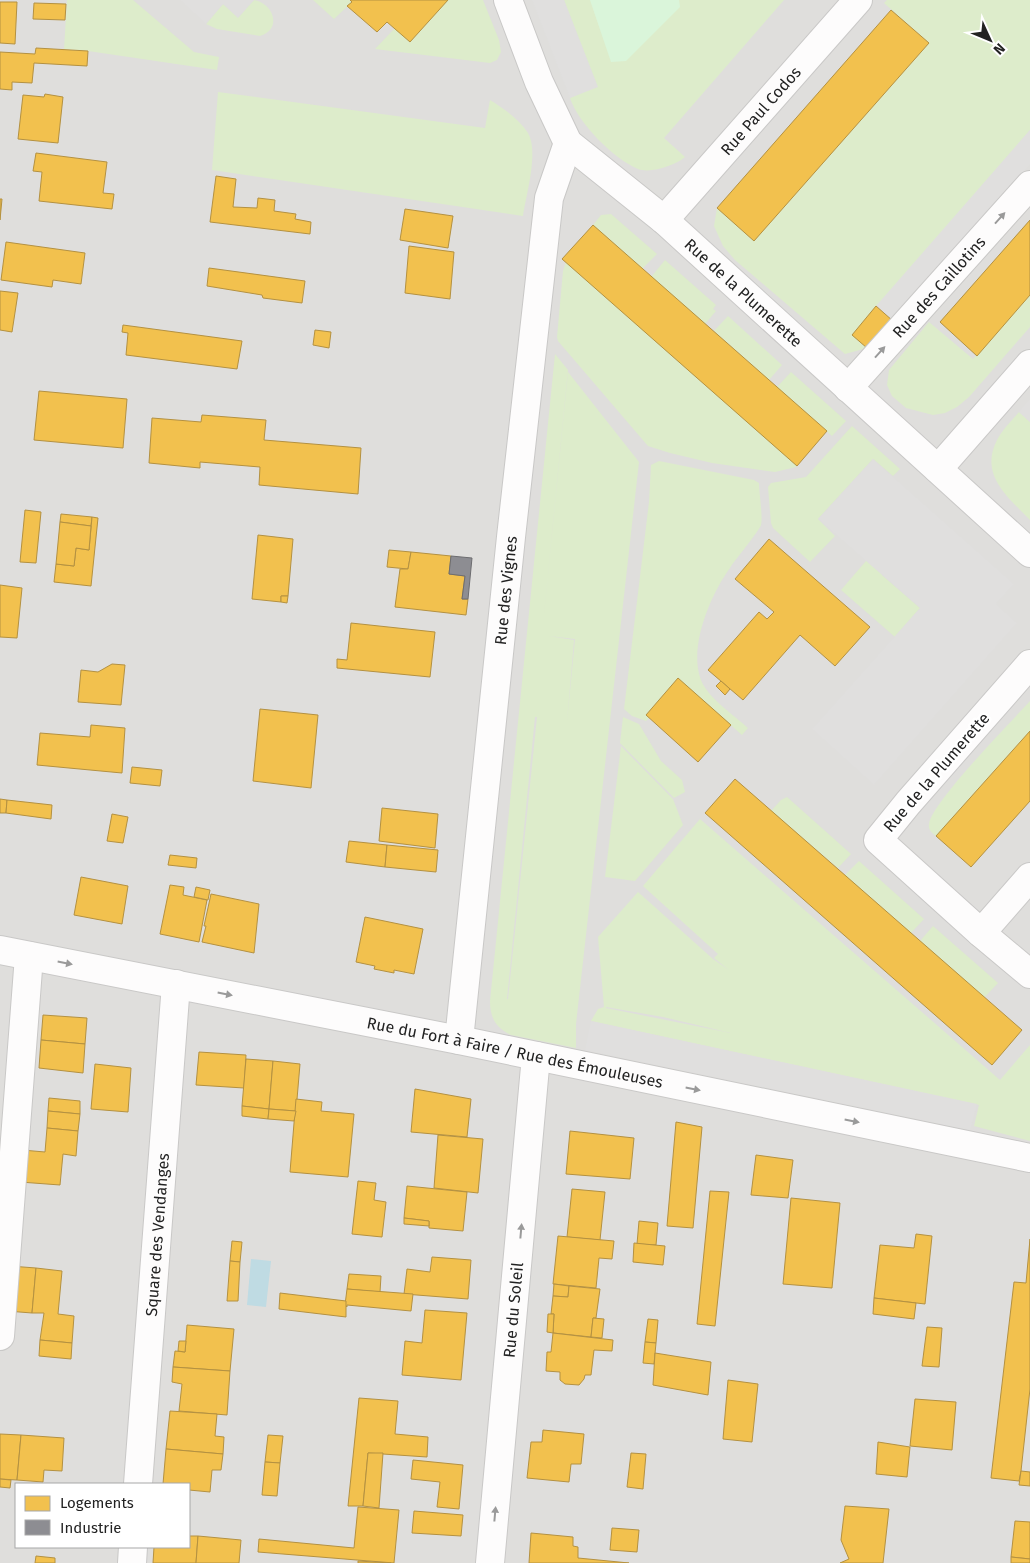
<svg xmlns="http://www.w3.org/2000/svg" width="1030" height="1563" font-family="'Fira Sans',sans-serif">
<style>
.residential{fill:#dfdedc;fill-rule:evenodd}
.grass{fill:#ddeccb;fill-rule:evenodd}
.park{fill:#daf5da}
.parking{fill:#e0dfde}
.water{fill:#bfdbe3}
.homes{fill:#f2c14e;stroke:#b49141}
.industry{fill:#8d8d92;stroke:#6d6d70}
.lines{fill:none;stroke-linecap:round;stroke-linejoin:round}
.street-casing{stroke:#c9c8c7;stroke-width:30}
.street{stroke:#fdfcfc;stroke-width:28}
.oneway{fill:#9a9a9a}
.labels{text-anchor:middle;stroke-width:5;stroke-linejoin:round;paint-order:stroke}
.street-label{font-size:16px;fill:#222;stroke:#fff}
</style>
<rect width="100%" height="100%" fill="#f0eeeb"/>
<!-- residential -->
<path class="residential" d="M0,0H1030V1563H0ZM16,1484H189V1547H16Z"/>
<!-- grass -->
<g class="grass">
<path d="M67,0H133L194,52L219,57L217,70L88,51L64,49Z"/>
<path d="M254,0C273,3 283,29 260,36L217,29L206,24L223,4L238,17Z"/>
<path d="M313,0H350L352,2L334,19Z"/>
<path d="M448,0H483L499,40L501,52L497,60L490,63L375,49L395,28L410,42Z"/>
<path d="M564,0H784L664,138L685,157C676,165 651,174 638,169C614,159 578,123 570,98L597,86Z"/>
<path d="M887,0H1030V130L853,335L867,348L845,354L735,260L723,246L714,226L717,208L754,241L929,43L884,3Z"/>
<path d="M218,92L485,128L490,100C503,108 519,119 528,133C539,152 526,195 523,216L212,170Z"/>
<path d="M611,214L657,254L642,269L593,225L601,215Z"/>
<path d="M665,260L716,305L713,309L716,311L705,324L651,277Z"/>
<path d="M566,262L797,465L796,467L775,472L712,463L670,453L648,446L558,341L557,337L563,271Z"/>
<path d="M1030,295V327L969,397L957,407L945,413L933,415L906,408L892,396L887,385L889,370L929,322L973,359Z"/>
<path d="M728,316L782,365L769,380L714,331Z"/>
<path d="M555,354L568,370L542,635L568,372L639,462L576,1024V1048L511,1035C496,1028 490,1018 490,1001ZM549,636L575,639L567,722L574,640ZM535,717H537L508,999H507Z"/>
<path d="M791,372L846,421L832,436L777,387Z"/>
<path d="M1019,412L1030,422V520C1008,497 979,475 997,440C1002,430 1012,420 1019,412Z"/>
<path d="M852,426L900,469L893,476L873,459L818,519L835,536L810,562L773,528L771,523L768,487L771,483L806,477Z"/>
<path d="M659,461L754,480L759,483C759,492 763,517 761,525C759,531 735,560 730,568C710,595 685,654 704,686C713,701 735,716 748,728L742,735L678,679L646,715L649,718L646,721L632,716L624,709L649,502L651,465Z"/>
<path d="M874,555L882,575L920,608L895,637L841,590L866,561Z"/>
<path d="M1030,701V731L936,836C932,833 928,830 929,824C932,802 1011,722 1030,701Z"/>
<path d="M623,717L639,724L661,761L682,780L685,792L674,798L620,743Z"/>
<path d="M621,746L673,799L683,825L635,881L605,877Z"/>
<path d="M787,797L851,854L838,868L771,811L781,800Z"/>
<path d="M700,819L1000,1080L1030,1045V1141L974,1126L979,1105L591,1021L598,1009L604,1007L598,937L638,892L713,959L729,970L714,958L718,954L643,886ZM606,1007L663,1017L731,1033L606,1008Z"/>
<path d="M859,861L924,919L911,933L845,875Z"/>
<path d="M933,926L998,983L984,998L920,941Z"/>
</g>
<!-- park -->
<path class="park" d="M590,0H679L680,7L626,61L611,62Z"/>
<!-- parking -->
<g class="parking">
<path d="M180,0H254L238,18L223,4L206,24Z"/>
<path d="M532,0H564L598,87L570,98Z"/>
<path d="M1030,130V164L893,321L876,306Z"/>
<path d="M1030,399V422L1019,412Z"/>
<path d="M873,459L1014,584L996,604L1017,623L874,785L812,729L920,608L818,519Z"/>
<path d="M591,1021L977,1104L970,1130L585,1050Z"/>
</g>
<!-- water -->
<path class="water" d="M251,1259L271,1261L266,1307L247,1305Z"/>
<!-- homes -->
<g class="homes">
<path d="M350,0H448L410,42L387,22L377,32L347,6L352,2Z"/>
<path d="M0,2H17L15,44L0,43Z"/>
<path d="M34,3L66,4L65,20L33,19Z"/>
<path d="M891,10L929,43L754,241L717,208Z"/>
<path d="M36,48L88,51L87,66L34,63L32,83L12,82V90L0,89V52L35,54Z"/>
<path d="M45,94L63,97L58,143L18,139L23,95L44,97Z"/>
<path d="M36,153L107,162L103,193L114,194L112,209L39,201L42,172L33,171Z"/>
<path d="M216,176L236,179L233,207L257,208L258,198L275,200L274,211L296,214L295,219L311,222L310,234L210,222Z"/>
<path d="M0,199H2L0,220Z"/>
<path d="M405,209L453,216L448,248L400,240Z"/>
<path d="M1030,220V295L977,356L940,322Z"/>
<path d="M593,225L827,431L797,466L562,259Z"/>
<path d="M6,242L85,253L81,284L53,280L52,287L1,280Z"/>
<path d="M409,246L454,252L450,299L405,293Z"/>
<path d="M209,268L305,281L302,303L263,298L262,295L207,286Z"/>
<path d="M0,291L18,293L12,332L0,330Z"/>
<path d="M876,306L893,321L867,348L852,335Z"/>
<path d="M123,325L242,341L237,369L126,355L128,333L122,332Z"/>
<path d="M315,330L331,332L329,348L313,345Z"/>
<path d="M39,391L127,399L123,448L34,440Z"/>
<path d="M202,415L266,420L264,440L361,448L358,494L259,485L260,467L200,462V468L149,463L152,418L201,422Z"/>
<path d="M25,510L41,512L36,563L20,562Z"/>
<path d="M61,514L92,517L91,526L60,522Z"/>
<path d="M92,517L98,518L91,586L54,582L56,564L74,566L76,548L89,550Z"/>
<path d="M60,522L91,526L89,550L76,548L74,566L56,564Z"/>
<path d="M258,535L293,539L288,596H281V602L252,599Z"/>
<path d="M769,539L870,627L835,666L800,635L743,700L708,670L759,612L767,619L774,612L735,579Z"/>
<path d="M389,550L411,552L408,569L387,567Z"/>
<path d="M411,552L451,556L449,574L465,576L462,599H468L466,615L395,607L400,569H408Z"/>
<path d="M0,585L22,588L17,638L0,637Z"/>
<path d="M281,596H288L287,603L281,602Z"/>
<path d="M351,623L435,632L430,677L337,668V659L347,660Z"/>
<path d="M112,664L125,665L121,705L78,702L81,670L98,672Z"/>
<path d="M678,678L731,725L698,762L646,715Z"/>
<path d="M721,681L730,689L725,695L716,686Z"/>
<path d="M260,709L318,715L311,788L253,781Z"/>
<path d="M91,725L125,728L122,773L37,765L40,733L90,737Z"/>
<path d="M1030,731V801L971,867L936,836Z"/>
<path d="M132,767L162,770L160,786L130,783Z"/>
<path d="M735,779L1022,1030L992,1065L705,813Z"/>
<path d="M0,799L7,800L6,813H0Z"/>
<path d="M7,800L52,805L51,819L6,813Z"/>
<path d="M382,808L438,814L435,848L379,841Z"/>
<path d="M112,814L128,817L123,843L107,841Z"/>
<path d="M349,841L387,845L385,867L346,862Z"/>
<path d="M387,845L438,850L436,872L385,867Z"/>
<path d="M170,855L197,858L196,868L168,865Z"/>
<path d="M81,877L128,886L122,924L74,915Z"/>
<path d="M170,885L184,887L183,895L207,900L199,942L160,934Z"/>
<path d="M196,887L210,890L208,900L194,897Z"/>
<path d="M211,894L259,904L254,953L202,942L206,926H204Z"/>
<path d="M365,917L423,929L414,974L394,970V973L374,969L375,966L356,962Z"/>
<path d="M43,1015L87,1018L85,1044L41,1040Z"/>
<path d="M41,1040L85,1044L83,1073L39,1068Z"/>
<path d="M199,1052L246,1055L244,1088L196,1085Z"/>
<path d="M246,1059L273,1061L269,1109L242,1106Z"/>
<path d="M273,1061L300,1064L296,1111L269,1109Z"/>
<path d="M95,1064L131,1068L128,1112L91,1109Z"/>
<path d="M415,1089L471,1099L467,1137L411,1132Z"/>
<path d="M49,1098L80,1101V1114L48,1111Z"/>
<path d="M296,1099L322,1102L321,1111L354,1114L348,1177L290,1172Z"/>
<path d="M242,1106L269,1109L268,1119L242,1116Z"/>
<path d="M269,1109L296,1111L294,1121L268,1119Z"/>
<path d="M48,1111L80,1114L78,1131L47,1128Z"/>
<path d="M676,1122L702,1127L693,1228L667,1226Z"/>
<path d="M47,1128L78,1131L76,1156L63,1154L60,1185L20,1182L22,1150L45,1152Z"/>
<path d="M570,1131L634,1138L630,1179L566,1174Z"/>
<path d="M438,1135L483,1139L478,1193L434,1188Z"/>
<path d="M756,1155L793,1160L788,1198L751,1195Z"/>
<path d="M358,1181L376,1183L374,1200L386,1202L382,1237L352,1234Z"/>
<path d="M407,1186L467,1192L463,1231L429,1228V1221L404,1218Z"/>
<path d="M572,1189L605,1192L600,1240L567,1237Z"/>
<path d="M710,1191L729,1192L715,1326L697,1324Z"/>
<path d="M791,1198L840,1203L832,1288L783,1284Z"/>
<path d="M404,1218L429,1221V1226L404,1224Z"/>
<path d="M639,1221L658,1223L656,1245L637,1244Z"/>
<path d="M916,1234L932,1236L925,1304L874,1298L880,1245L914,1248Z"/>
<path d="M558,1236L614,1241L612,1259L599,1258L596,1288L553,1284Z"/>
<path d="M1030,1239V1389L1021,1471L1019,1481L991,1478L1014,1282L1026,1283Z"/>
<path d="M232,1241L242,1242L240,1262L230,1261Z"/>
<path d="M634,1243L665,1246L663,1265L633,1262Z"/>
<path d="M432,1257L471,1260L468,1299L404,1294L407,1269L430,1272Z"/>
<path d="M230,1261L240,1262L238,1301H227Z"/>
<path d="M10,1266L36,1268L32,1313L7,1311Z"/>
<path d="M36,1268L62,1271L58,1314L74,1316L72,1343L40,1340L44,1313H32Z"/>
<path d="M349,1274L381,1276L380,1292L347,1289Z"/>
<path d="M554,1284L569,1286L568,1297L553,1296Z"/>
<path d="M569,1286L600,1289L596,1318H593L591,1337L553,1333L554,1314H551L553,1296L568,1297Z"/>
<path d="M347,1289L413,1294L411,1311L347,1305V1307L345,1305Z"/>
<path d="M280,1293L346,1301V1317L279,1309Z"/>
<path d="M874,1298L916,1303L914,1319L873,1314Z"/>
<path d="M425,1310L467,1313L461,1380L402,1375L405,1341L422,1343Z"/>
<path d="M548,1314H554L553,1333L547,1332Z"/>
<path d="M593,1318L604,1319L602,1338L591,1337Z"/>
<path d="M648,1319L658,1320L656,1343L645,1342Z"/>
<path d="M187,1325L234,1329L230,1371L173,1367L175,1351L185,1352Z"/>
<path d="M927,1327L942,1328L939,1367L922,1366Z"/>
<path d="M553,1333L613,1340L612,1351L594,1350L591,1375H585L584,1379L579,1385L565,1384L560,1380V1372L546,1371L547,1352H551Z"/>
<path d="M40,1340L72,1343L71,1359L39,1356Z"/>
<path d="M179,1341H186L185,1352L178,1351Z"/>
<path d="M645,1342L656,1343L654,1364L643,1363Z"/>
<path d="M655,1353L711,1362L708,1395L653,1385Z"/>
<path d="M173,1367L230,1371L227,1415L179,1411L182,1384L172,1382Z"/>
<path d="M728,1380L758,1384L752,1442L723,1439Z"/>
<path d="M359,1398L398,1401L395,1434L428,1437L427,1457L368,1453L363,1506H348Z"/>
<path d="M915,1399L956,1402L952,1450L910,1446Z"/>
<path d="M170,1411L217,1414L215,1436L224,1437L223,1454L166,1449Z"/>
<path d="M543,1430L584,1434L581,1464H571L569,1482L527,1478L531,1442H542Z"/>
<path d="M0,1434L21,1435L17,1480L0,1479Z"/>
<path d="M21,1435L64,1438L62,1471L44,1470L43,1482L17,1480Z"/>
<path d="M268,1435L283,1436L280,1463L265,1462Z"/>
<path d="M878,1442L910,1447L907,1477L876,1474Z"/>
<path d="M166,1449L223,1454L221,1470H212L210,1492L189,1490V1484H163Z"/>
<path d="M368,1453H383L379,1508L363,1506Z"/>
<path d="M631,1453L646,1454L643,1489L627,1487Z"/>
<path d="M413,1460L463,1465L459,1509L437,1507L440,1482L411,1479Z"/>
<path d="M265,1462L280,1463L277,1496L262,1495Z"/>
<path d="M1021,1471L1030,1472V1486L1019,1485Z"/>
<path d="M0,1479L11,1480L10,1488L0,1487Z"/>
<path d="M845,1506L889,1509L883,1563H840L849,1559L841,1540Z"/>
<path d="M358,1507L399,1510L394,1563L258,1552L259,1539L354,1548Z"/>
<path d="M414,1511L463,1515L461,1536L412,1533Z"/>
<path d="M1015,1521L1030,1522V1559L1011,1557Z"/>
<path d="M612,1528L639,1530L637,1552L610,1550Z"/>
<path d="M531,1533L573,1537V1546L578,1547V1558L629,1563H529Z"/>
<path d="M189,1536H198L196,1563H153L154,1547H189Z"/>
<path d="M198,1536L241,1540L239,1563H196Z"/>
<path d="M36,1556L55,1558V1563H35Z"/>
<path d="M1011,1557L1030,1559V1563H1011Z"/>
<path d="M358,1561L391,1563H358Z"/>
</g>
<!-- industry -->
<path class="industry" d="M451,556L472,558L468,599H462L465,576L449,574Z"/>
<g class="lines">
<defs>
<g id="street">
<path id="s1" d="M508,0L539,82L568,143L664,220L1030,553"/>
<path id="s2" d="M664,220L858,0"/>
<path id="s3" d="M848,388L1030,185"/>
<path d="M938,469L1030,364"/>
<path d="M1030,664L908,803L878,840L981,933L1030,974"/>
<path d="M981,933L1030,877"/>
<path id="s4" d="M0,950L459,1040L1030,1158"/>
<path id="s5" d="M459,1040L511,537L549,198L568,143"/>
<path d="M0,1336L29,956"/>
<path id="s6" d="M138,1484L176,984"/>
<path d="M132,1563L133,1547"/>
<path id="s7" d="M490,1563L536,1056"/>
</g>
</defs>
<!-- street casing -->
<use href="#street" class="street-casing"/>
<!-- street -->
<use href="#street" class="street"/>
</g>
<!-- one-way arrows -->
<defs><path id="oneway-solid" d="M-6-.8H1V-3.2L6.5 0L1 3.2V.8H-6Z" transform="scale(1.25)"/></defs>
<g class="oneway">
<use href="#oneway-solid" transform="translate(1000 218) rotate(-48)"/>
<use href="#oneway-solid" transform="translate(880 352) rotate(-48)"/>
<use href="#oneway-solid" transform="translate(65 963) rotate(11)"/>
<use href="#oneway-solid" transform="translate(225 994) rotate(11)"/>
<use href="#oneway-solid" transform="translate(693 1089) rotate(11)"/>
<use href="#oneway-solid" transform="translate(852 1121) rotate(11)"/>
<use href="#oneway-solid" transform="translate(521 1231) rotate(-85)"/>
<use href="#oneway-solid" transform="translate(495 1514) rotate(-85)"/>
</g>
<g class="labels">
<!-- street labels -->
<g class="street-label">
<text dy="6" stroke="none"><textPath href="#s2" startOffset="146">Rue Paul Codos</textPath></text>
<text dy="6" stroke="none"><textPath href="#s3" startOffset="136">Rue des Caillotins</textPath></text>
<text dy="6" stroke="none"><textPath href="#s1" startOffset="386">Rue de la Plumerette</textPath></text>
<text dy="6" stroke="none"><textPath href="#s5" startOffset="452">Rue des Vignes</textPath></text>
<text transform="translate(936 772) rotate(-49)" y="6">Rue de la Plumerette</text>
<text dy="6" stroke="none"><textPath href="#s4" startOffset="525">Rue du Fort à Faire / Rue des Émouleuses</textPath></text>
<text dy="6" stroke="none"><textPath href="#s6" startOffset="250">Square des Vendanges</textPath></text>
<text dy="6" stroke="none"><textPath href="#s7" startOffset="254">Rue du Soleil</textPath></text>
</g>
</g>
<!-- legend -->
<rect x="15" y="1483" width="175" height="65" fill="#ffffff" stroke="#a7a7a7"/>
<rect x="25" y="1496" width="25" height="15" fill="#f2c14e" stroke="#a7a7a7"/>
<text x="60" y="1508" font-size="15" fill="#222222">Logements</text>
<rect x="25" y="1520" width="25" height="15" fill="#8d8d92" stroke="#a7a7a7"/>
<text x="60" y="1533" font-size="15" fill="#222222">Industrie</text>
<!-- north arrow -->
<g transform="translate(990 40) rotate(134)" stroke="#ffffff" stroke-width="4" paint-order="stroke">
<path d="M0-4L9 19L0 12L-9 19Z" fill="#222222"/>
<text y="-8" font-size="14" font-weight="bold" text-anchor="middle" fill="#222222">N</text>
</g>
</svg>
